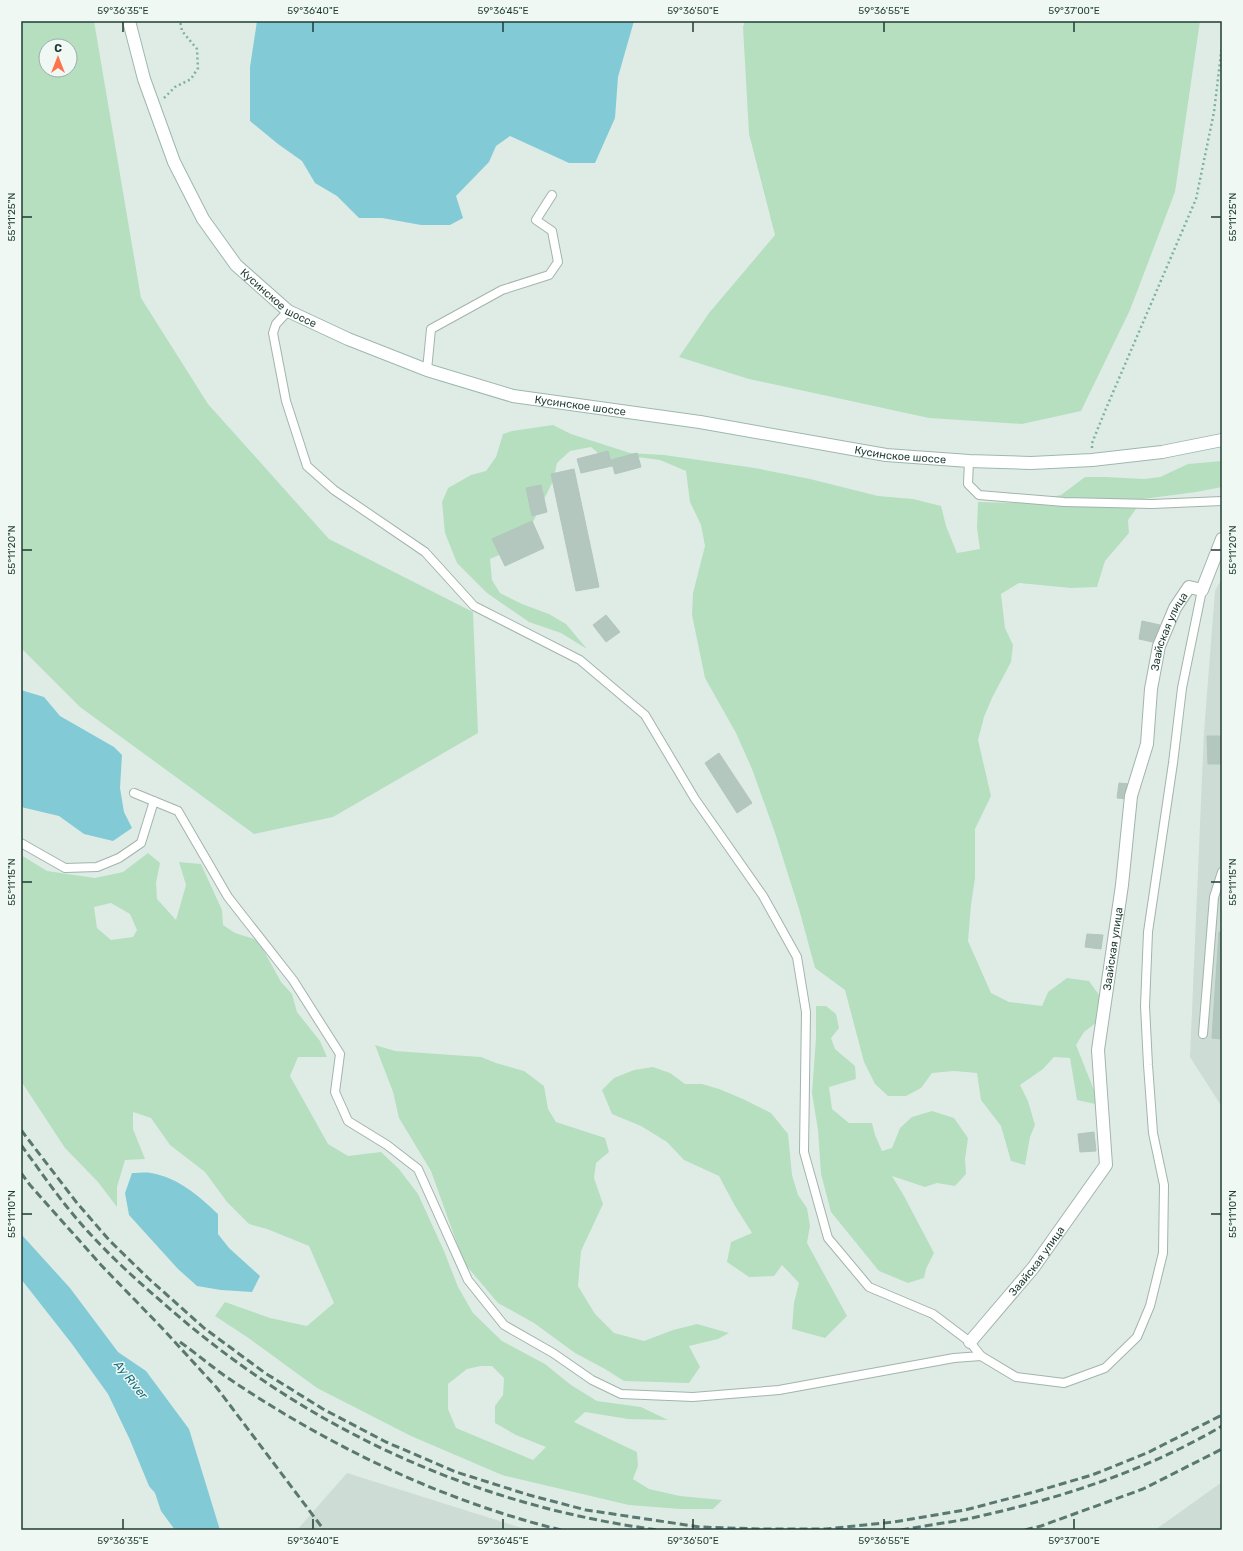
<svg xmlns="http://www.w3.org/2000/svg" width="1243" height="1551" font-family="Rubik,sans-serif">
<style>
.built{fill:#cddcd5}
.green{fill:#b6dfc0;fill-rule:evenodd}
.water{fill:#82cbd6}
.building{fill:#b4c7bf;stroke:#b1c6bd}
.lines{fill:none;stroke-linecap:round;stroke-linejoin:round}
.lane-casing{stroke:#a2b4ad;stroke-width:10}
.street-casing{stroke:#a2b4ad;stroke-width:14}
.secondary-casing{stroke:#9db8ae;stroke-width:14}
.path{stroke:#7db2a0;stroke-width:2.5;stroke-dasharray:2 3;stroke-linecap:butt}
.lane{stroke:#fff;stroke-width:8}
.street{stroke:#fff;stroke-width:12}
.secondary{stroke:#fff;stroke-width:12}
.rail{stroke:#597970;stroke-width:3;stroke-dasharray:8 4;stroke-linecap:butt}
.ticks{fill:none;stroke:#1f3d34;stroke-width:1.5}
.labels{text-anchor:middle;stroke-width:3;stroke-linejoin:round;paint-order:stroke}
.street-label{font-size:11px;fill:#1f3d34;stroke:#f0f8f4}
.water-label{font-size:12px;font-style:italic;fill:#146e7e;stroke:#f0f8f4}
.neatline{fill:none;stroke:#1f3d34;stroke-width:1.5}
.ticks-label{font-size:10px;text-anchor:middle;fill:#1f3d34}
</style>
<rect width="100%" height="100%" fill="#dfece6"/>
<!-- built -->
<g class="built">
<path d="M1222,578V1107L1190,1057L1204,732L1215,591Z"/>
<path d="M347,1473L528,1530H297Z"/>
<path d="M1222,1482V1530H1155Z"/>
</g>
<!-- green -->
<g class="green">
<path d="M21,21H94L141,298L208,404L329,539L473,612L478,733L333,817L254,834L80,707L21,648ZM46,46H70V70H46Z"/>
<path d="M745,21H1200L1175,192L1130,310L1081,411L1022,424L929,418L749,379L679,357L709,313L775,235L749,134L743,27Z"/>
<path d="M553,425L571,434L630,453L664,455L755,468L810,479L878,496L913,499L941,506L946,526L957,553L980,549L977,528L978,502L1020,503L1061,495L1085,477H1106L1144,479L1160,477L1188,464L1222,461V487L1196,492L1143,499L1128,520L1129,533L1105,561L1097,587L1071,588L1019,583L1001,594L1005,628L1013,645L1011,662L992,698L984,717L978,740L991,796L975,829V878L971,905L968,941L991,993L1009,1002L1042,1006L1048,992L1067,978L1089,981L1107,1006L1097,1022L1084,1032L1076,1045L1100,1105L1077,1100L1070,1058L1054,1057L1043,1069L1020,1085L1028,1101L1035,1125L1030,1137L1025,1165L1011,1161L1001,1126L981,1100L977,1073L954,1071L932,1073L921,1088L906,1096H888L875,1084L864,1062L845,990L815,968L799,909L775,833L752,769L736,733L705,678L692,615L693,593L705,546L701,525L690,502L686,471L660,460L637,457L606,460L591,447L570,451L557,463L553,481L532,524L506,552L490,559L492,580L500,593L522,604L549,614L566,624L587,649L561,633L529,622L487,593L457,563L445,533L442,502L448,488L471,475L486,471L496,457L503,434L512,431Z"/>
<path d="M148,853L160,863L156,883L157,899L176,920L186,885L179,862L201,864L222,910L223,925L235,933L258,940L281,982L292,994L297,1012L320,1041L327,1057H298L290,1076L328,1144L348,1156L381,1152L399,1169L418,1194L444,1251L458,1287L473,1313L502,1341L545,1364L571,1385L597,1401L641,1407L668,1420L628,1419L585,1412L574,1422L637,1452L638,1466L633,1479L649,1489L680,1496L722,1500L713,1509H680L629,1505L502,1475L411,1436L317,1388L250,1339L215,1316L225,1302L270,1318L307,1326L334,1303L309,1246L267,1229L249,1224L227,1202L205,1172L170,1145L151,1118L133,1112V1129L145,1159L125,1160L117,1187V1207L98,1182L65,1148L21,1081V855L47,871L95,878L123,872ZM111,903L130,914L137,930L133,937L111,940L97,928L94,907ZM481,1366H492L504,1378L503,1395L495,1406V1423L516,1435L546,1447L533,1460L456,1428L448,1409V1384L467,1369Z"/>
<path d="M816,1006H826L836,1014L839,1028L831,1038L835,1049L855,1066L856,1079L829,1087L832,1109L849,1123H872L875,1135L882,1151L892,1148L900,1128L912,1117L932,1111L954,1118L968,1138L965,1159L966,1174L955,1186L937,1183L925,1187L892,1176L904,1196L934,1253L926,1269L924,1278L908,1283L879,1271L831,1212L821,1174L818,1130L812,1093L816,1038Z"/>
<path d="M375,1045L395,1051L481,1057L496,1063L524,1071L544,1086L548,1109L556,1122L605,1138L609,1152L596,1163L594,1178L603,1204L581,1251L578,1286L595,1314L614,1333L644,1341L673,1330L697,1324L729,1333L718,1339L689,1346L700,1367L689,1383L624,1381L605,1369L575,1353L534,1323L498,1303L464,1263L431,1171L399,1118L393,1092Z"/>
<path d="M653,1067L670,1073L685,1084H702L719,1089L743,1099L771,1113L788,1134L792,1175L798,1195L807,1208L810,1226L807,1243L847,1316L825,1338L792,1329L794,1303L799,1283L782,1265L774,1276L749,1277L727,1262L731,1242L752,1233L735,1206L719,1176L684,1160L667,1142L641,1126L612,1114L602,1090L614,1078L634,1070Z"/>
</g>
<!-- water -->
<g class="water">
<path d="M257,21H634L618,77L615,118L595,163H569L510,136L496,146L489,162L456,196L463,218L450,225H421L382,218H359L337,196L315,183L302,161L278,144L250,121V67Z"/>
<path d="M21,690L44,697L60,716L114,747L122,755L120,788L124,812L132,828L113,841L84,834L59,816L21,807Z"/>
<path d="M132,1173C138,1173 146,1172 151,1173C179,1178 199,1196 218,1214V1234L229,1248L260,1276L252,1292L221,1290L197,1286L178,1269L129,1215L125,1193Z"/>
<path d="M21,1234L70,1288L118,1352L146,1371L189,1429L220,1530H175L161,1511L155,1493L149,1486L130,1440L108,1394L72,1344L21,1279Z"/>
</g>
<!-- building -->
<g class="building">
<path d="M608,451L612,466L581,473L577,459Z"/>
<path d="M637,453L641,467L615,474L611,460Z"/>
<path d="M574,469L599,587L576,591L551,474Z"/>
<path d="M541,485L547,512L532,516L526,488Z"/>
<path d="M532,521L544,548L505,566L492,539Z"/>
<rect x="1221" y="585" width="1" height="52"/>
<path d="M606,615L620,632L606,642L593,625Z"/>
<path d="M1142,621L1160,625L1157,643L1139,639Z"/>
<path d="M1207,736H1222V764H1208Z"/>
<path d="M719,753L752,803L737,813L705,763Z"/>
<path d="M1119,783L1130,784L1128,799L1117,798Z"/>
<path d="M1219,932H1222V1039L1212,1038Z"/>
<path d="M1087,934L1103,935L1101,949L1085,947Z"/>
<path d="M1094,1132L1096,1151L1080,1152L1078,1134Z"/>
</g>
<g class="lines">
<defs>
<g id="lane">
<path d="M288,311L276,324L273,333L286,401L307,466L334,490L425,552L474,606L580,660L645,715L695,799L763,896L797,957L806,1012L804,1152L828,1238L869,1287L933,1314L970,1342L981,1356L1016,1377L1064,1383L1105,1368L1137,1337L1150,1306L1163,1253L1164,1185L1153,1133L1148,1065L1145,1006L1148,932L1173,763L1182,688L1202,590"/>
<path d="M427,370L431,329L502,290L549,275L558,262L552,231L536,220L552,195"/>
<path d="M969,461L968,484L979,495L1064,502L1152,504L1222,501"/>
<path d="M134,793L178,811L228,897L293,980L340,1054L335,1092L348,1121L387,1145L418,1169L468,1280L504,1325L553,1353L592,1380L621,1394L693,1397L779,1390L954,1358L981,1356"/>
<path d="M21,843L65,868L97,867L119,858L141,843L154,801"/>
<path d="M1203,1034L1214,897L1222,872"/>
</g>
<g id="street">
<path id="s1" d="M970,1342L1033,1268L1106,1165L1098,1050L1122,885L1131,796L1147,744L1151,689L1159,646L1175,608L1189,587L1202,590L1222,539"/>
</g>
<g id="secondary">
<path id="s2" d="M129,21L144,79L174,162L203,219L236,265L288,311L348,339L427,370L513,396L700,422L886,455L969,461L1031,463L1092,460L1162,452L1222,440"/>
</g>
</defs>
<!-- lane casing -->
<use href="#lane" class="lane-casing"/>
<!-- street casing -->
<use href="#street" class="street-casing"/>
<!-- secondary casing -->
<use href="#secondary" class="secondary-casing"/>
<!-- path -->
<g class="path">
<path d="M164,98L175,87L191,79L198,68L197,49L182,31L180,21"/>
<path d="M1092,448V443L1105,411L1196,199L1214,112L1222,45"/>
</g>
<!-- lane -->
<use href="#lane" class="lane"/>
<!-- street -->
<use href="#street" class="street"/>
<!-- secondary -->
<use href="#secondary" class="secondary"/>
<!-- rail -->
<g class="rail">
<path d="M21,1130L77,1203L110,1241L148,1278L204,1328L265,1373L323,1409L386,1442L456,1472L529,1495L586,1510L700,1527L759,1529H826L894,1522L965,1510L1034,1492L1092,1475L1147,1453L1222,1415"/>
<path d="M21,1145C36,1165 51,1187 67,1207C95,1242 128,1273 162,1302C303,1427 471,1505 658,1530"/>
<path d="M21,1173L30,1185L101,1265L162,1328L217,1388L324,1530"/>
<path d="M180,1342C197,1354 213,1368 231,1380C331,1447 443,1501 561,1530"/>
<path d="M901,1530C923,1526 945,1523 967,1519C1055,1500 1144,1472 1222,1426"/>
<path d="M1025,1530L1041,1526L1143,1489L1222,1449"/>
</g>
</g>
<!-- ticks -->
<path class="ticks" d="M123,22V32M313,22V32M503,22V32M693,22V32M884,22V32M1074,22V32M22,217H32M1211,217H1221M22,550H32M1211,550H1221M22,882H32M1211,882H1221M22,1214H32M1211,1214H1221M123,1519V1529M313,1519V1529M503,1519V1529M693,1519V1529M884,1519V1529M1074,1519V1529"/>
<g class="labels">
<!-- street labels -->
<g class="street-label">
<text dy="4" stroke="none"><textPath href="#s2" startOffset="323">Кусинское шоссе</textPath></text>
<text dy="4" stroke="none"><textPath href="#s2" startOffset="647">Кусинское шоссе</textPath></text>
<text dy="4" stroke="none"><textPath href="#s2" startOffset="971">Кусинское шоссе</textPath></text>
<text dy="4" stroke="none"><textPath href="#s1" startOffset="765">Заайская улица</textPath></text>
<text dy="4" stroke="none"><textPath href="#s1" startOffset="441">Заайская улица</textPath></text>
<text dy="4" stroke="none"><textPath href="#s1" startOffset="105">Заайская улица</textPath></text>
</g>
<!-- water labels -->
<g class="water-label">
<text transform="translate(131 1380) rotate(51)" y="4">Ay River</text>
</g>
</g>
<!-- border -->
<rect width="1243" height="1551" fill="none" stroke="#f0f8f4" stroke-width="44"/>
<!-- north arrow -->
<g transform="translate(58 58)"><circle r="19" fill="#f0f8f4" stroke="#9cada7"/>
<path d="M0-3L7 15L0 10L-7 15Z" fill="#fd744c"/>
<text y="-6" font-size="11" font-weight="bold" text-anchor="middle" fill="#1f3d34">С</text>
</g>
<rect x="22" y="22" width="1199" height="1507" class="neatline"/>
<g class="ticks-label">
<text x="123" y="14">59°36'35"E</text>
<text x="313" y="14">59°36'40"E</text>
<text x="503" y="14">59°36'45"E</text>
<text x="693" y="14">59°36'50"E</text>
<text x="884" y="14">59°36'55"E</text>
<text x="1074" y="14">59°37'00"E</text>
<text transform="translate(11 217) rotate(-90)" y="4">55°11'25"N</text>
<text transform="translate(1232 217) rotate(-90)" y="4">55°11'25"N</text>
<text transform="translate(11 550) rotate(-90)" y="4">55°11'20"N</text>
<text transform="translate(1232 550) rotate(-90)" y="4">55°11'20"N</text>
<text transform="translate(11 882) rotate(-90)" y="4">55°11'15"N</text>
<text transform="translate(1232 882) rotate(-90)" y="4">55°11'15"N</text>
<text transform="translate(11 1214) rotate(-90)" y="4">55°11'10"N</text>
<text transform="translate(1232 1214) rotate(-90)" y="4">55°11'10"N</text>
<text x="123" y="1544">59°36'35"E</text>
<text x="313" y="1544">59°36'40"E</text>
<text x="503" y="1544">59°36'45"E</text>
<text x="693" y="1544">59°36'50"E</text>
<text x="884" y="1544">59°36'55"E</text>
<text x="1074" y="1544">59°37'00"E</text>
</g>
</svg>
